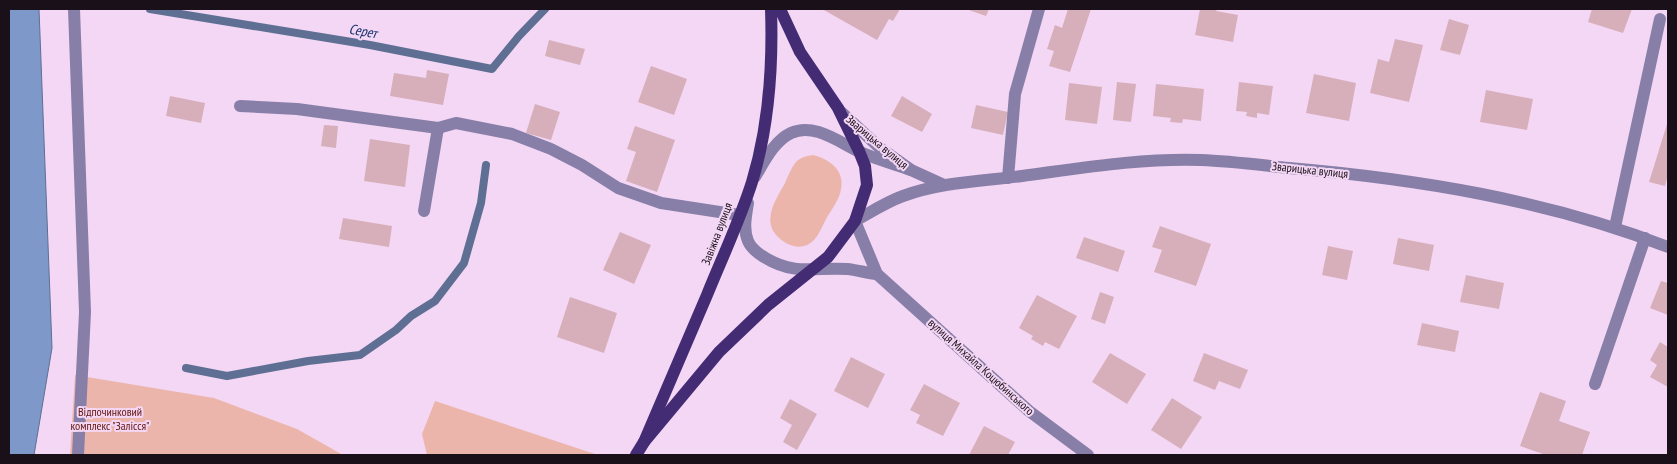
<svg xmlns="http://www.w3.org/2000/svg" width="1677" height="464" font-family="'PT Sans Narrow',sans-serif">
<style>
.green{fill:#ecb5ab}
.water{fill:#7d98c9;stroke:#5f6f94}
.lines{fill:none;stroke-linecap:round;stroke-linejoin:round}
.stream{stroke:#5f6f94;stroke-width:8}
.building{fill:#d7afbb}
.minor{stroke:#887fa9;stroke-width:12}
.major{stroke:#432c74;stroke-width:12}
.labels{text-anchor:middle;stroke-width:4;stroke-linejoin:round;paint-order:stroke}
.street-label{font-size:12px;fill:#1a101a;stroke:#f4d7f4}
.park-label{font-size:12px;fill:#62160d;stroke:#f4d7f4}
.water-label{font-size:14px;font-style:italic;fill:#12306b;stroke:#f4d7f4}
</style>
<rect width="100%" height="100%" fill="#f4d7f4"/>
<!-- green -->
<g class="green">
<path d="M813,155C829,159 845,170 841,189C840,199 831,210 826,219C822,227 817,240 809,244C799,250 786,245 778,237C761,221 776,199 785,183C788,176 791,168 796,162C801,157 807,156 813,155Z"/>
<path d="M75,375L214,398L297,429L343,455H70Z"/>
<path d="M435,401L595,454L427,455L422,434Z"/>
</g>
<!-- water -->
<path class="water" d="M9,9H39L52,348L34,455H9Z"/>
<g class="lines">
<!-- stream -->
<g class="stream">
<path d="M150,9L370,45L492,69L519,36L545,9"/>
<path d="M186,368L227,376L308,361L360,355L396,330L411,316L435,301L464,263L481,203L486,165"/>
</g>
</g>
<!-- building -->
<g class="building">
<path d="M822,9H900L893,21L889,19L877,40Z"/>
<path d="M966,9H989L986,16Z"/>
<path d="M1068,9H1091L1070,72L1049,66L1054,51L1047,49L1055,25L1062,28Z"/>
<path d="M1200,9H1217L1216,11L1238,15L1233,42L1195,35Z"/>
<path d="M1592,9H1632L1623,33L1588,22Z"/>
<path d="M1449,19L1469,25L1460,55L1440,50Z"/>
<path d="M1395,39L1423,45L1409,102L1370,93L1378,59L1389,62Z"/>
<path d="M549,40L585,49L580,65L545,56Z"/>
<path d="M651,66L687,79L674,115L638,102Z"/>
<path d="M427,70L449,74L443,105L390,96L394,73L426,78Z"/>
<path d="M1314,74L1356,83L1349,121L1306,113Z"/>
<path d="M1117,82L1136,84L1131,122L1113,120Z"/>
<path d="M1239,82L1273,86L1269,115L1257,113V118L1246,116L1247,112L1236,111Z"/>
<path d="M1069,83L1102,87L1097,124L1065,120Z"/>
<path d="M1156,84L1204,89L1201,121L1183,119L1182,123L1170,122L1171,118L1153,116Z"/>
<path d="M1486,90L1533,99L1527,130L1480,122Z"/>
<path d="M170,96L205,103L201,123L166,116Z"/>
<path d="M902,96L932,114L922,132L891,116Z"/>
<path d="M535,104L560,112L551,140L526,133Z"/>
<path d="M976,105L1008,112L1003,135L971,128Z"/>
<path d="M1668,121V175L1665,186L1649,182Z"/>
<path d="M324,125L338,126L336,148L321,146Z"/>
<path d="M635,126L675,140L657,192L626,181L636,152L627,149Z"/>
<path d="M370,139L410,145L405,187L364,181Z"/>
<path d="M343,218L392,226L389,247L339,239Z"/>
<path d="M1160,226L1211,244L1196,286L1154,272L1162,250L1152,247Z"/>
<path d="M620,232L651,245L634,284L603,270Z"/>
<path d="M1084,237L1125,251L1118,272L1076,258Z"/>
<path d="M1398,238L1434,245L1429,271L1393,264Z"/>
<path d="M1328,246L1353,251L1347,280L1322,275Z"/>
<path d="M1466,275L1504,283L1499,309L1460,302Z"/>
<path d="M1661,281L1668,283V315L1650,308Z"/>
<path d="M1100,292L1114,297L1105,324L1091,319Z"/>
<path d="M1037,295L1077,316L1059,349L1045,342L1043,346L1031,339L1033,336L1019,328Z"/>
<path d="M570,297L617,313L604,353L557,337Z"/>
<path d="M1422,323L1459,331L1455,352L1417,345Z"/>
<path d="M1660,342L1668,347V387L1650,377L1657,365L1650,360Z"/>
<path d="M1110,353L1146,374L1127,404L1092,382Z"/>
<path d="M1204,353L1248,370L1240,389L1219,381L1215,390L1193,381Z"/>
<path d="M851,357L885,374L868,408L834,391Z"/>
<path d="M924,384L960,403L943,436L916,423L920,415L910,410Z"/>
<path d="M1540,392L1566,401L1559,421L1590,432L1582,455H1546L1520,446Z"/>
<path d="M1172,398L1202,417L1181,449L1151,430Z"/>
<path d="M790,399L817,414L797,450L783,442L792,425L780,418Z"/>
<path d="M984,426L1015,442L1008,455H969Z"/>
</g>
<g class="lines">
<!-- minor -->
<g class="minor">
<path d="M74,9L85,312L78,455"/>
<path d="M240,106L297,109L438,128L456,123L512,134L551,149L582,165L618,188L661,203L739,215"/>
<path d="M841,112L880,148L911,170L944,185"/>
<path d="M755,177C764,162 774,141 791,133C814,122 840,143 860,152C876,159 894,164 911,170"/>
<path d="M1008,178L1015,94L1039,9"/>
<path d="M748,203C746,216 743,229 748,241C751,248 759,254 764,257C794,276 815,267 847,269C857,270 867,273 877,274"/>
<path d="M424,211L438,128"/>
<path d="M1615,227L1660,19"/>
<path d="M1595,384L1645,238"/>
<path d="M1088,455L1029,411L877,274L855,221C871,212 886,202 903,196C941,182 983,181 1022,176C1082,168 1141,158 1201,160C1230,161 1260,165 1289,168C1418,179 1547,200 1668,247"/>
</g>
<!-- major -->
<g class="major">
<path d="M644,442L719,352L768,305L828,257L855,221L867,185L865,166L859,151L838,108L800,52L780,9"/>
<path d="M636,455L644,442C665,393 686,344 707,295C722,258 740,220 752,182C769,126 773,67 771,9"/>
</g>
</g>
<g class="labels">
<!-- street labels -->
<g class="street-label">
<text transform="translate(877 142) rotate(40)" y="4">Зварицька вулиця</text>
<text transform="translate(1310 170) rotate(6)" y="4">Зварицька вулиця</text>
<text transform="translate(717 234) rotate(-69)" y="4">Завіжна вулиця</text>
<text transform="translate(981 367) rotate(42)" y="4">вулиця Михайла Коцюбинського</text>
</g>
<!-- park labels -->
<g class="park-label">
<text x="110" y="416">Відпочинковий<tspan x="110" dy="14">комплекс "Залісся"</tspan></text>
</g>
<!-- water labels -->
<g class="water-label">
<text transform="translate(363 31) rotate(10)" y="5">Серет</text>
</g>
</g>
<!-- border -->
<rect width="1677" height="464" fill="none" stroke="#1a101a" stroke-width="20"/>
</svg>
